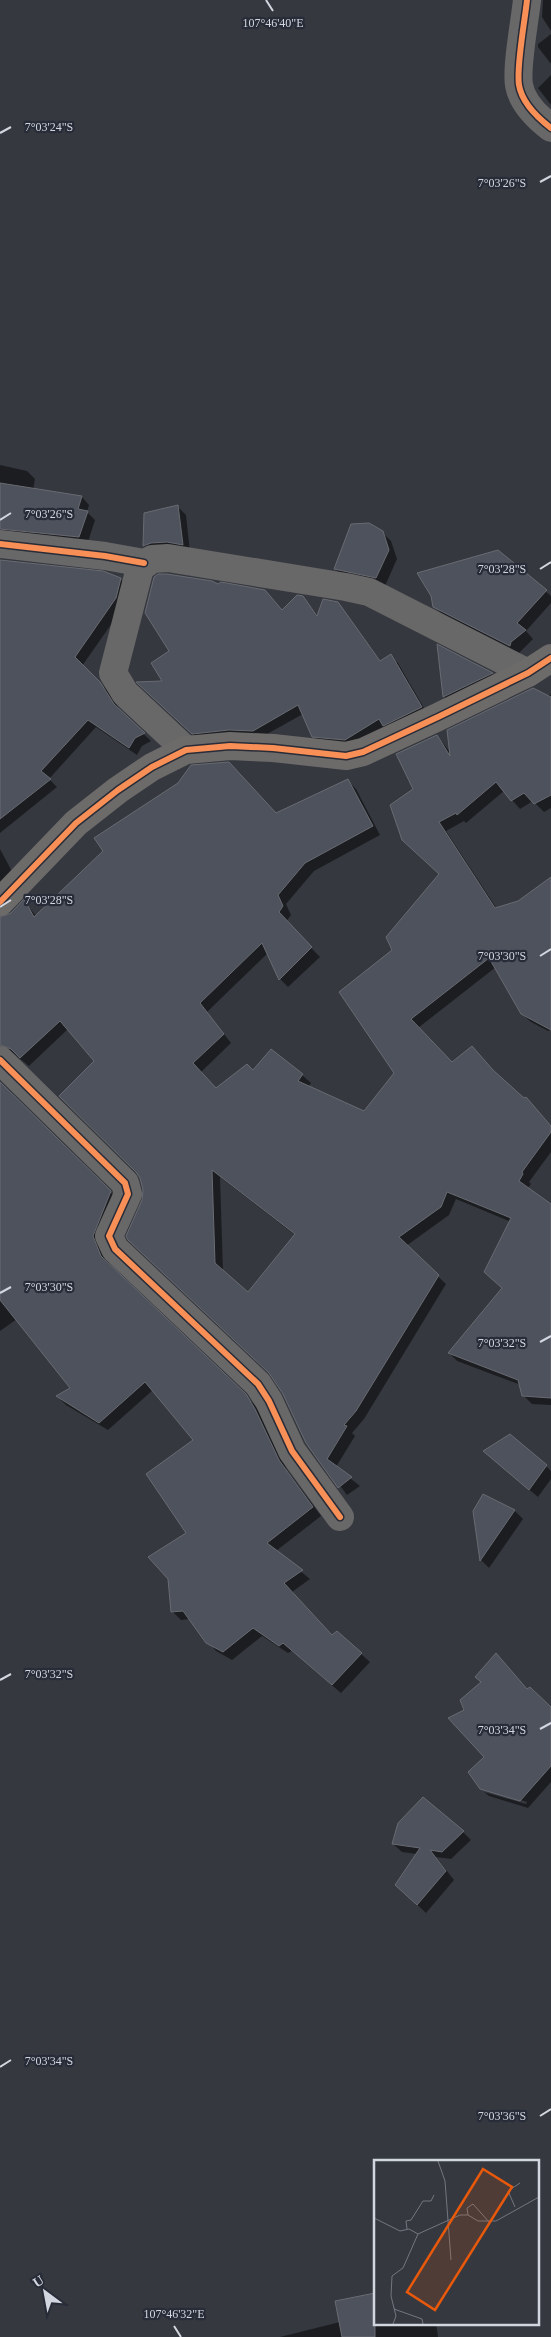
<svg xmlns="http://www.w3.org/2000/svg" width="551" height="2337" font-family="Georgia,serif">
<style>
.shadow{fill:#0007;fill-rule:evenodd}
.building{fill:#4e525c;stroke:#696b72;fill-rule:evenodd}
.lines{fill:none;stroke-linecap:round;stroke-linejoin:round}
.street{stroke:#696868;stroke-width:28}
.secondary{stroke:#6d6b6a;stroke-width:28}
.cycleway-casing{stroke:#272c38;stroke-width:9}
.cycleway{stroke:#f78f57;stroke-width:6}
.ticks{fill:none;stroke:#d2d6de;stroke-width:2}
.inset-road{fill:none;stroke:#74777f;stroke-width:1}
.view{fill:#e8590c;fill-opacity:0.15;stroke:#e8590c;stroke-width:2.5}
.inset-edge{fill:none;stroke:#d2d6de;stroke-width:2.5}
.ticks-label{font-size:12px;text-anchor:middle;fill:#d2d6de;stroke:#272c38;stroke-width:4.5;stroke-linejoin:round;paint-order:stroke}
</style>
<rect width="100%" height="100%" fill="#35383f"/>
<!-- shadow -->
<g class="shadow">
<path d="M543,0H551V31L542,17Z"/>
<path d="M551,34V64L538,47V44Z"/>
<path d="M551,75V105L538,88Z"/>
<path d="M0,465L27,471L35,479L33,490L82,497L89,505L87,512L95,520L87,545L0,539Z"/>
<path d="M177,506L186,515L190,552L152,554L144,546L145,514Z"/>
<path d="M382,532L391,541L397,559L385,586L344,577L335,569Z"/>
<path d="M498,551L551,596V603L526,631L533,639L518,654L443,615L434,606Z"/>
<path d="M0,561L120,579L128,587L124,606L82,666L108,691L121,712L151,741L142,746L137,755L96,727L49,779L57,787L0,833Z"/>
<path d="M303,597L318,616L338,603L381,662L390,656L398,663L428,715L353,747L321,744L313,736L303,714L260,738L200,741L139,683H164L283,612Z"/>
<path d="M438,646L492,674L499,681L452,704L444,697Z"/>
<path d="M551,694V808L544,812L533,801L520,809L504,791L466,823L464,821L446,831L497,909L519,902L551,879V1030L548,1031L531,1022L522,1014L496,967L418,1028L452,1064L497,1076L551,1126V1152L529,1182L531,1184L527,1189L551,1206V1405L532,1404L523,1395L521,1385L457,1361L449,1353L503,1288L511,1222L456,1199L449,1215L406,1246L446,1284L364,1419L352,1433L355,1436L336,1467L360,1486L347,1495L307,1442L284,1394L144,1200V1190L141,1178L96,1061L68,1029L29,1066L13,1053H5L0,1056V921L12,914L24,901L36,916L276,815L348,781L356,789L380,835L314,871L286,904L291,915L286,922L320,957L288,987L280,979L268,953L207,1012L231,1043L201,1072L216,1090L253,1071L271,1051L302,1075L311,1083L308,1087L365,1113L395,1073L394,950L441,874L415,789L437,736L451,753ZM220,1177L295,1235L248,1293L223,1271Z"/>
<path d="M0,849L16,879L0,897Z"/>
<path d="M0,1084L119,1201L101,1245L112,1269L254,1404L263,1418L287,1470L321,1516L276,1551L310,1579L292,1592L332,1636L337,1632L370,1662L341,1693L292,1651L288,1653L262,1636L232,1660L216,1651L190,1619L181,1620L172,1611L188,1533L194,1440L153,1390L108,1430L66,1405L58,1397L72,1388L17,1319L0,1331Z"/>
<path d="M485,1452L546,1466L551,1471V1479L538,1497Z"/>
<path d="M484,1496L515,1511L523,1519L489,1568L481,1560L475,1511Z"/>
<path d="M496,1655L527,1690L551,1709V1782L528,1808L489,1796L484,1792L526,1804L527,1802L482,1788L486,1757L466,1711Z"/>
<path d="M463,1832L471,1840L451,1859L436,1857L454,1880L426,1913L405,1893L417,1854L402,1852L393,1844Z"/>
<path d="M340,2322L436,2323L438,2337H280Z"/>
</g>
<!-- building -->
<g class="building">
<path d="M0,483L82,496L78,509L88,511L79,537L0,529Z"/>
<path d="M178,505L183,545L167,542L151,543L143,546L144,513Z"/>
<path d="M369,523L383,531L389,550L376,578L334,569L351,524Z"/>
<path d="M498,550L547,590L517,623L526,630L511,642L510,646L433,607L431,596L417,573Z"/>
<path d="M0,560L103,571L121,578L116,598L75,657L100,682L114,704L145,733L135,738L129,748L88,720L41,771L51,779L0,819Z"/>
<path d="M158,574H167L212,581L218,584L221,582L265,590L282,610L297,595L303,596L317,616L323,599L338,602L380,661L391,654L422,707L383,726L379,719L345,740L312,737L298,705L253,731L229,730L192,734L136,682L162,681L151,663L169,651L145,613L154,577Z"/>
<path d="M437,644L493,673L443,697Z"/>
<path d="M533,688L551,697V795L534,804L524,793L511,801L496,782L457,815L456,813L439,822L495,908L518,901L551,877V1030L521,1014L489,958L411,1019L452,1062L472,1046L493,1070L524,1098L526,1097L551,1126V1132L522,1172L523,1174L519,1181L551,1204V1398L522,1396L518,1380L448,1353L502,1288L484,1272L511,1218L447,1192L441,1207L399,1237L439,1275L356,1411L344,1425L347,1426L327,1459L352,1477L338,1488L306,1443L283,1394L269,1373L128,1240L126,1236L142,1200L143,1190L140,1178L136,1172L59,1096L94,1061L60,1021L20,1058L11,1049L0,1045V917L11,913L24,899L34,917L103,851L94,838L178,783L191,765L229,762L276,813L348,779L373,826L305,863L278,895L283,906L279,912L312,947L279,980L262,943L200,1003L224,1034L193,1063L216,1088L247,1064L253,1070L271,1049L303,1074L298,1081L364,1111L394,1073L339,992L392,950L386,937L439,874L402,840L390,805L413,789L396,754L437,735L450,756L447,730ZM212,1170L295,1234L248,1292L215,1263Z"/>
<path d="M0,1082L111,1191L93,1236L101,1256L246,1394L255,1409L279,1460L313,1507L267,1543L303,1570L284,1583L332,1635L337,1631L362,1653L332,1685L283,1643L279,1646L253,1628L223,1652L206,1643L183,1611L171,1612L168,1579L148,1557L186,1533L146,1474L193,1440L145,1382L99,1423L56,1396L70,1388L0,1300Z"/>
<path d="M510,1434L547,1465L529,1490L483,1451Z"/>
<path d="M483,1494L515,1510L480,1561L473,1511Z"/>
<path d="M496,1653L527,1689L530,1687L551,1707V1766L520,1801L480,1789L468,1772L484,1757L448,1718L464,1710L460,1700L481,1682L475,1677Z"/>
<path d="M423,1797L464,1831L442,1852L430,1850L446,1871L417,1905L395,1885L420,1848L392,1844L398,1823Z"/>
<path d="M375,2293V2337H342L335,2301Z"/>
</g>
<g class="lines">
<!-- street -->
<g class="street">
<path d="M527,0C525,20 516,67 519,85C522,103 538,118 551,128"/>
<path d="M0,544L105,556L144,563"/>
<path d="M186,750L125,693L113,673L140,568L152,559L168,558L346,587L369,592L528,673"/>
<path d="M0,1060L125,1183L128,1194L109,1236L115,1249L258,1384L269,1401L292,1451L340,1517"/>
</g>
<!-- secondary -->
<path class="secondary" d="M0,902L76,823L118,790L152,767L186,750L230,746L273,748L346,756L363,752L438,717L528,673L551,658"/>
<defs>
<g id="cycleway">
<path d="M527,0C525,20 516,67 519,85C522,103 538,118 551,128"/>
<path d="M0,544L105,556L144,563"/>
<path d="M0,902L76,823L118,790L152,767L186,750L230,746L273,748L346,756L363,752L438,717L528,673L551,658"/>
<path d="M0,1060L125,1183L128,1194L109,1236L115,1249L258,1384L269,1401L292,1451L340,1517"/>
</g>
</defs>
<!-- cycleway casing -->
<use href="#cycleway" class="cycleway-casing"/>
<!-- cycleway -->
<use href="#cycleway" class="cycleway"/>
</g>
<!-- ticks -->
<path class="ticks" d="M266,0L273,11M0,133L11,127M540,182L551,176M0,520L11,513M540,569L551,562M0,907L11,900M540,956L551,949M0,1293L11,1287M540,1342L551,1336M0,1680L11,1674M540,1729L551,1723M0,2067L11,2060M540,2116L551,2109M174,2326L181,2337"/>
<!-- overview -->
<g transform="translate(374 2160)">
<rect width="165" height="165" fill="#35383f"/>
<path class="inset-road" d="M64,1L71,21L77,100M141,47L134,31L146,23M94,55L93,48L99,44L115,62M0,58L26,71L35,69L44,74L86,55H94L104,61H122L165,37M33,69L32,61L37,60L49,41H57L60,35M20,149L48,159L49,164M19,164L22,156L17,136L18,116L29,108L44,74"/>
<path class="view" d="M109,9L138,27L61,150L33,132Z"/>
<rect width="165" height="165" class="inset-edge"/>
</g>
<g class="ticks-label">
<text x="273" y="27">107°46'40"E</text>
<text x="49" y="131">7°03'24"S</text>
<text x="502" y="187">7°03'26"S</text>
<text x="49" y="518">7°03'26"S</text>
<text x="502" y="573">7°03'28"S</text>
<text x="49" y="904">7°03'28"S</text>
<text x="502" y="960">7°03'30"S</text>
<text x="49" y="1291">7°03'30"S</text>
<text x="502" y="1347">7°03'32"S</text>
<text x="49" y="1678">7°03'32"S</text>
<text x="502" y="1734">7°03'34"S</text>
<text x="49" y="2065">7°03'34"S</text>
<text x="502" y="2120">7°03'36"S</text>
<text x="174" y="2318">107°46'32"E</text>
</g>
<!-- north arrow -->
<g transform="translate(45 2292) rotate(328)" stroke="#272c38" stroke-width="4" paint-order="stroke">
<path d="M0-4L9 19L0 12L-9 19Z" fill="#d2d6de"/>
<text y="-8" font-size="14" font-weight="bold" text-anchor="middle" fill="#d2d6de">U</text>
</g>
</svg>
